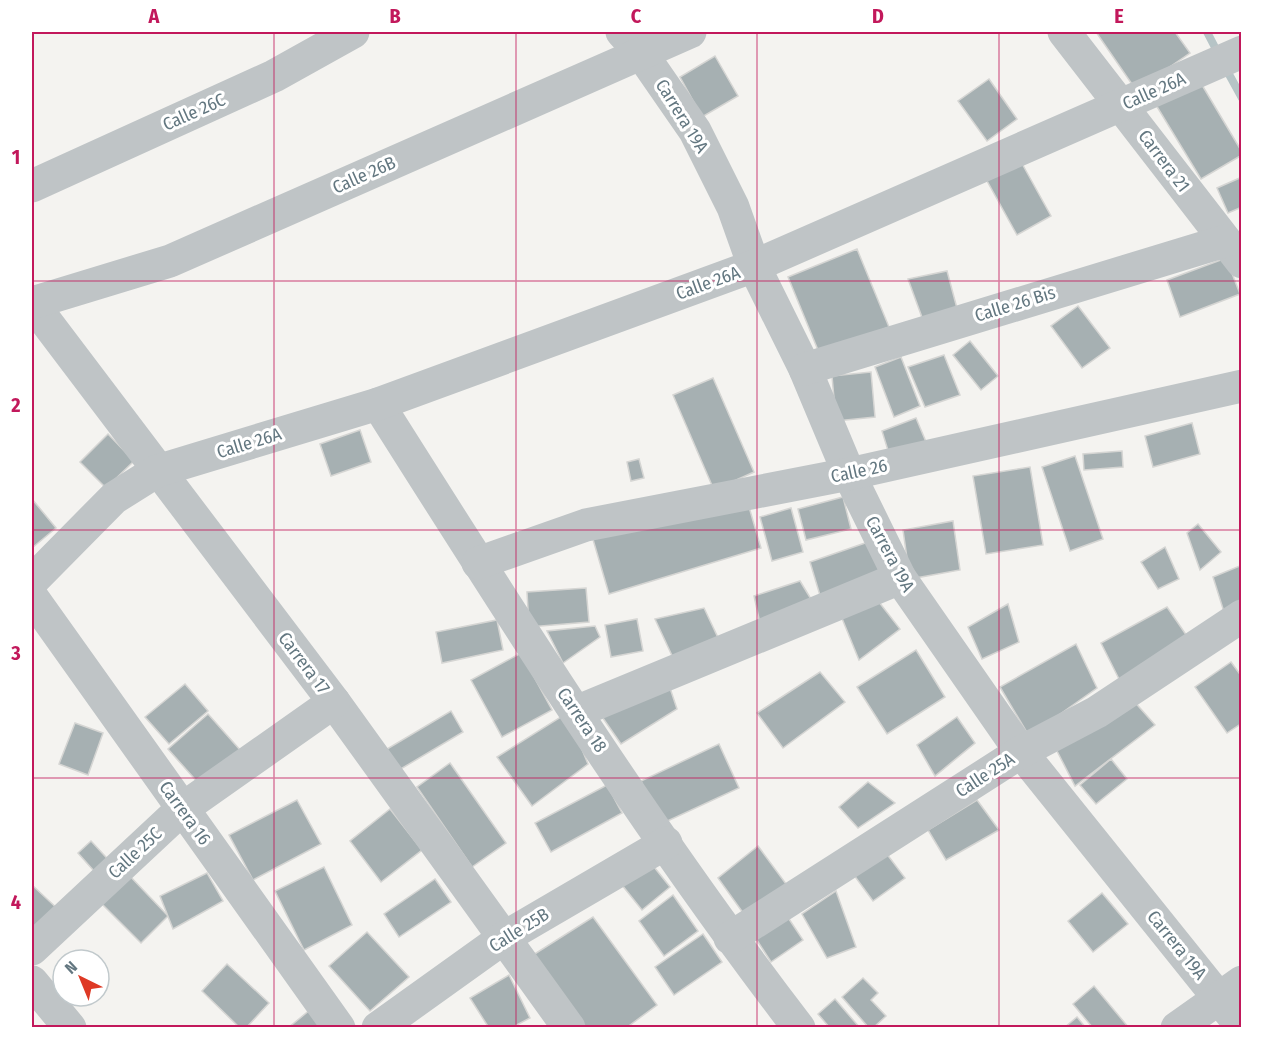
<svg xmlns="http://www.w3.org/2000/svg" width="1273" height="1059" font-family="'Fira Sans Condensed',sans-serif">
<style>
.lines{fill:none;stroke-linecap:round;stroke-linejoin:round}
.stream{stroke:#b6c4c6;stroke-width:8}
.building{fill:#a6b0b2;stroke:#d5d5d3;stroke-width:1.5}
.minor{stroke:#bfc4c6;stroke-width:33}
.grid{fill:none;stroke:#c2185b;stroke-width:1.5;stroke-opacity:0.55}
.labels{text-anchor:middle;stroke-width:6;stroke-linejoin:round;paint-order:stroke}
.street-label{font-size:18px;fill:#637780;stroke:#fff}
.neatline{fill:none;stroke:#c2185b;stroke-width:2}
.grid-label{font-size:20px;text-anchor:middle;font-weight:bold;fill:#c2185b}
</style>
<rect width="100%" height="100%" fill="#f4f3f0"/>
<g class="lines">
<!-- stream -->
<g class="stream">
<path d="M1207,32L1219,55"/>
<path d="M1225,67L1242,98"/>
</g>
</g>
<!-- building -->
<g class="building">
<path d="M1096,32H1175L1190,53L1136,90Z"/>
<path d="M715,56L738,96L702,117L680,77Z"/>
<path d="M989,79L1017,119L987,141L958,101Z"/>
<path d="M1199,80L1242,152V155L1201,179L1156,105Z"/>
<path d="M1020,160L1051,216L1017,235L986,179Z"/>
<path d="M1242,177V207L1228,213L1217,188Z"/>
<path d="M857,249L889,327L820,355L788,277Z"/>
<path d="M1226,258L1240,294L1180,317L1167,280Z"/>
<path d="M947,271L958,312L923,320L908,279Z"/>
<path d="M1078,306L1110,348L1082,368L1051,326Z"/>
<path d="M970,341L998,376L981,390L953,355Z"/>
<path d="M944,355L960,395L925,407L908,367Z"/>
<path d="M901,357L920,406L894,417L875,367Z"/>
<path d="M871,372L875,417L836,421L832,376Z"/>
<path d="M713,378L754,472L714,490L673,395Z"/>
<path d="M916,418L929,449L890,457L882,431Z"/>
<path d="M1192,423L1200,454L1153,467L1145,436Z"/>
<path d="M360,430L371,462L331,476L320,444Z"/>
<path d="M108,434L134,461L106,488L80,462Z"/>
<path d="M1122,451L1123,467L1084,470L1083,454Z"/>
<path d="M1075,456L1103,539L1070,551L1042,467Z"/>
<path d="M639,459L644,478L631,481L627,462Z"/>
<path d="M1030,467L1043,545L986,554L973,476Z"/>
<path d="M744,490L761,548L609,594L592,536Z"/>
<path d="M843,497L851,529L806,540L798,509Z"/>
<path d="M32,499L56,528L32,548Z"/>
<path d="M791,508L803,552L772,561L760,517Z"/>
<path d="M953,521L960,570L910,579L903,530Z"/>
<path d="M1198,524L1221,552L1200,570L1187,533Z"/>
<path d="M868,542L885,575L822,602L810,562Z"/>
<path d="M1165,547L1179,579L1158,589L1141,562Z"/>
<path d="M1242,565V602L1224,612L1213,577Z"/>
<path d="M800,581L814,604L761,628L754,596Z"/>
<path d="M586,588L589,622L529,627L527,592Z"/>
<path d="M875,597L900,629L859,660L839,611Z"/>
<path d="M1008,604L1019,642L982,659L968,627Z"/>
<path d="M1167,607L1189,639L1120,681L1101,643Z"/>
<path d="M704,608L720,642L675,662L655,619Z"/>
<path d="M637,619L643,651L611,657L605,625Z"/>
<path d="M497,620L503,650L442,663L436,632Z"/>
<path d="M595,626L600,637L563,663L547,631Z"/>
<path d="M1076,644L1097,688L1029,736L1000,687Z"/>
<path d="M916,650L945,697L887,734L857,687Z"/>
<path d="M521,653L552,710L502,737L471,680Z"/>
<path d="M1231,662L1242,677V723L1227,733L1195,687Z"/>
<path d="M820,672L845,702L783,748L757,713Z"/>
<path d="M665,673L677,709L621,744L598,711Z"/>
<path d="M185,684L208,711L169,744L145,717Z"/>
<path d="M1132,699L1155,725L1075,786L1056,749Z"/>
<path d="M451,711L463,732L399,770L387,749Z"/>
<path d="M567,713L588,764L532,806L497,757Z"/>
<path d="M208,714L241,751L201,786L168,749Z"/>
<path d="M957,717L975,743L935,776L917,745Z"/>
<path d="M75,723L103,733L88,775L59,764Z"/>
<path d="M719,744L739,788L661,824L641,781Z"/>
<path d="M1111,759L1127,779L1096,804L1080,785Z"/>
<path d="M450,763L506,843L472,867L417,787Z"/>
<path d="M868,782L895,803L858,828L839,807Z"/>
<path d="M607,785L622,813L551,852L535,823Z"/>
<path d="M297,800L321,844L253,880L229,835Z"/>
<path d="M977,800L999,830L946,860L928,830Z"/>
<path d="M390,809L422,850L381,882L350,841Z"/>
<path d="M91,841L116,868L102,880L78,853Z"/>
<path d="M880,845L905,878L873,901L848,867Z"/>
<path d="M758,846L792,892L746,917L718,878Z"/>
<path d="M650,862L670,887L642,910L622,885Z"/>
<path d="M324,867L352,925L304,950L275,891Z"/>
<path d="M125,871L168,916L141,943L97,899Z"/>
<path d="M207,873L223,901L173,929L160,896Z"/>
<path d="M435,879L451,902L399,937L384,914Z"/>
<path d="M32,885L62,913L32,945Z"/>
<path d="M836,891L856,947L827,958L802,914Z"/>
<path d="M1102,893L1128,924L1093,952L1068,921Z"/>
<path d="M673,895L698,931L664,956L639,921Z"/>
<path d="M785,913L803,940L771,962L753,934Z"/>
<path d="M593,917L657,1005L626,1028H584L533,955Z"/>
<path d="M367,932L409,977L370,1011L329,966Z"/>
<path d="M703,934L722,962L674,995L655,967Z"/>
<path d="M227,964L269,1003L246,1028H240L202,991Z"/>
<path d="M509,975L530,1018L511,1028H489L470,998Z"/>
<path d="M863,978L878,993L871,1000L886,1016L873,1028H869L842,997Z"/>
<path d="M1094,986L1129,1028H1093L1073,1004Z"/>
<path d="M328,995L354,1028H288Z"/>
<path d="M835,999L860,1028H830L818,1014Z"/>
<path d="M1077,1017L1086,1028H1064Z"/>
</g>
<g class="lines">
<!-- minor -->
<g class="minor">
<path d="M622,32L641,53L695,131L733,207L754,266L805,369L849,474L900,578L1021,752L1242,1027"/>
<path d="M1064,32L1242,262"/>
<path d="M32,186L274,76L353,32"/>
<path d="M32,303L334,702L569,1028"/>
<path d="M32,303L170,261L690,32"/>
<path d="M805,369L1225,241"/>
<path d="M378,404C512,616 646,829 799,1028"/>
<path d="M478,563L586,525L849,474L1242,386"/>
<path d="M32,581L114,498L157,471L378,404L754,266L1242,52"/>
<path d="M32,597L339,1028"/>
<path d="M576,712L900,578"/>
<path d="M730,938L1021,752L1097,712L1242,616"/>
<path d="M32,949L182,809L334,702"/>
<path d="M32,982L70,1028"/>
<path d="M378,1028L505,937L666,843"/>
<path d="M1177,1028L1242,982"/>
</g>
</g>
<!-- grid -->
<path class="grid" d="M274,32V1028M516,32V1028M757,32V1028M999,32V1028M32,281H1242M32,530H1242M32,778H1242"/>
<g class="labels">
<!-- street labels -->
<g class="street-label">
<text transform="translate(1154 91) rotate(-24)" y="6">Calle 26A</text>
<text transform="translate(194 112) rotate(-24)" y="6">Calle 26C</text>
<text transform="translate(682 116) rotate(58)" y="6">Carrera 19A</text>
<text transform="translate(1164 161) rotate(53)" y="6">Carrera 21</text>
<text transform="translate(364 175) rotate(-24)" y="6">Calle 26B</text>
<text transform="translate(708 283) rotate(-20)" y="6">Calle 26A</text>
<text transform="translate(1015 304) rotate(-17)" y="6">Calle 26 Bis</text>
<text transform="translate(249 443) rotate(-17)" y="6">Calle 26A</text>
<text transform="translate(859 471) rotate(-12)" y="6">Calle 26</text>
<text transform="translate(890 554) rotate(62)" y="6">Carrera 19A</text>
<text transform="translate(304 663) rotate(53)" y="6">Carrera 17</text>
<text transform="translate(582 720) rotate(56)" y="6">Carrera 18</text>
<text transform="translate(985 775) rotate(-33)" y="6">Calle 25A</text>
<text transform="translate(185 813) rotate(54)" y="6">Carrera 16</text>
<text transform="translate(135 853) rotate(-43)" y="6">Calle 25C</text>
<text transform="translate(519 930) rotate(-32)" y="6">Calle 25B</text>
<text transform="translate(1177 945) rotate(51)" y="6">Carrera 19A</text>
</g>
</g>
<!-- border -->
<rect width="1273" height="1059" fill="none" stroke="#ffffff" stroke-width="66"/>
<!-- north arrow -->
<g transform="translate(81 978) rotate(317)"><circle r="28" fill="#ffffff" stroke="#c1c9cc" stroke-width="1.5"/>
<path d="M0-4.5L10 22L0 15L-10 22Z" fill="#de3925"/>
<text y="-9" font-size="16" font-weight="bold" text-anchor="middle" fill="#637780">N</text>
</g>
<rect x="33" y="33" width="1207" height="993" class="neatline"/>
<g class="grid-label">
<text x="154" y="23">A</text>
<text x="395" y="23">B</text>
<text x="636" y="23">C</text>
<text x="878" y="23">D</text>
<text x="1119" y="23">E</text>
<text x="16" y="164">1</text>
<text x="16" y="412">2</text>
<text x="16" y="660">3</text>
<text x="16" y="909">4</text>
</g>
</svg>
